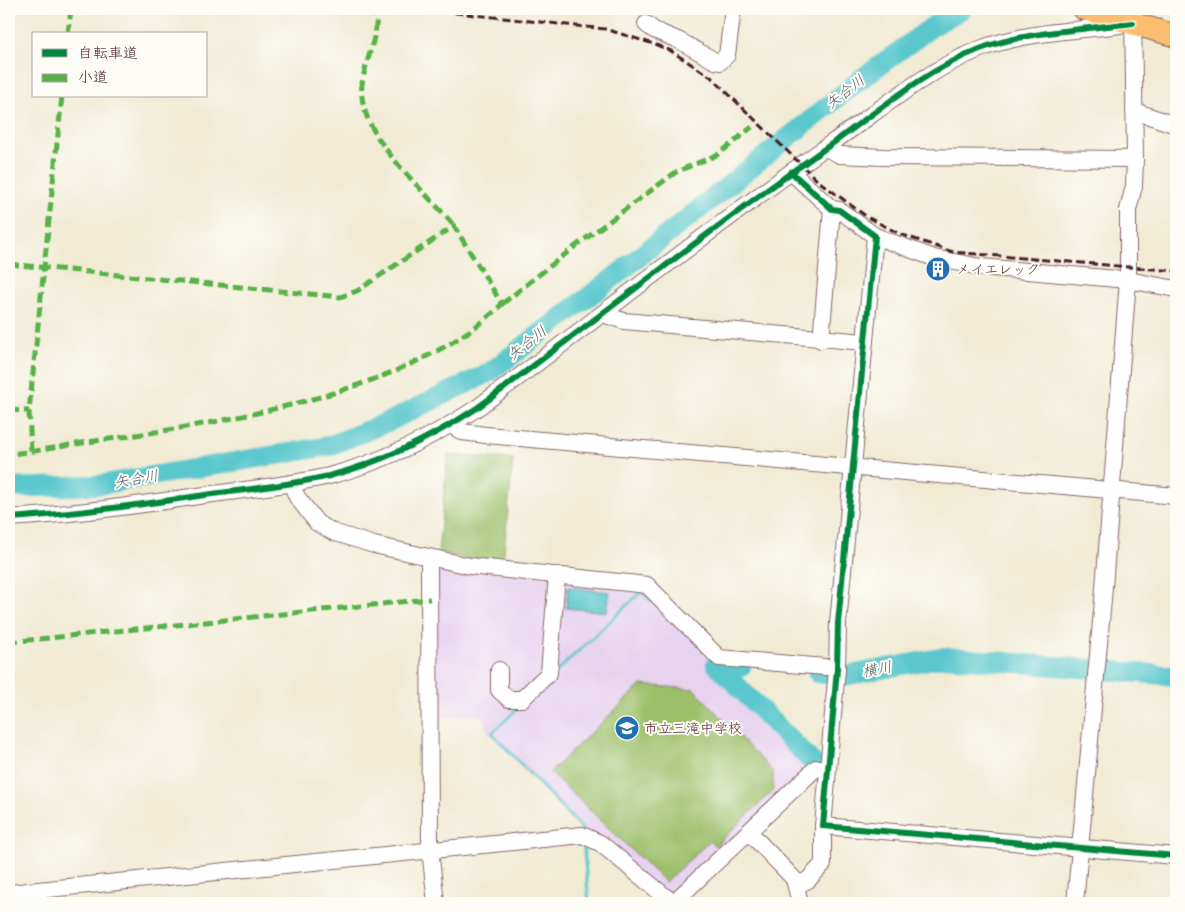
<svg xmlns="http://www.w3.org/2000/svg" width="1185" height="912" font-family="'Playpen Sans','Klee One',sans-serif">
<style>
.built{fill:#e7d2ef}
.green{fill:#9cc06b;stroke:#73704b}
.water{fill:#5ac7cd;stroke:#52737c}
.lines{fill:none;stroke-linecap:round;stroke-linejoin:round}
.stream{stroke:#5ac7cd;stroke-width:3}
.river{stroke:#5ac7cd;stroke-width:20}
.minor-casing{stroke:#846666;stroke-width:18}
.highway-casing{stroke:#846666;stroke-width:24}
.minor{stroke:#fff;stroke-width:16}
.highway{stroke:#fcbd6f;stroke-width:22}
.rail{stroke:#4a1f2b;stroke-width:3;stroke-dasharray:8 4;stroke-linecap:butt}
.quiet{stroke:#57b146;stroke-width:5;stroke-dasharray:10 5;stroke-linecap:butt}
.cycleway-casing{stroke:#fdfcf7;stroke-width:9}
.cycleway{stroke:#00873e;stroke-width:6}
.labels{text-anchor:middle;stroke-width:4;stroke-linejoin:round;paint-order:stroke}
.poi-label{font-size:14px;fill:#4a1f2b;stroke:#fdfcf7;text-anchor:start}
.water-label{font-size:15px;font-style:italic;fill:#505a64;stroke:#fdfcf7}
</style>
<rect width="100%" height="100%" fill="#fdfcf7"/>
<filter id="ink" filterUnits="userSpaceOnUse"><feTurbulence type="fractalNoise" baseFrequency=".02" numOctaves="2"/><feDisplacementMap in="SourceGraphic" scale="10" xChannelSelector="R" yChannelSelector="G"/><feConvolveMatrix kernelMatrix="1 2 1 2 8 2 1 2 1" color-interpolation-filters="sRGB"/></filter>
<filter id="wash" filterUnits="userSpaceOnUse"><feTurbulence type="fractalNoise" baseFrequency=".0096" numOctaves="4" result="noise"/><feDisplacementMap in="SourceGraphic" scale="20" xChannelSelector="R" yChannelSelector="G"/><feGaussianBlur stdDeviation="1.12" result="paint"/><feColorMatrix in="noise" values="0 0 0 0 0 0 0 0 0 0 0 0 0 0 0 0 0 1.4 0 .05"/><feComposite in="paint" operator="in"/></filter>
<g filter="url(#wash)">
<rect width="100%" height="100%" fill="#f1ebd4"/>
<!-- built -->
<path class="built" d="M434,565L644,588L715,661L712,671L809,771L673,898L583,833L488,732L481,715L434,717Z"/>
<!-- green -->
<g class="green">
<path d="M448,455L513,459L503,562L467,559L438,552Z"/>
<path d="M641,685L694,689L773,772V791L715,846L710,841L665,882L550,772Z"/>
</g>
<!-- water -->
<path class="water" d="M568,587L610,592L607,612L566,608Z"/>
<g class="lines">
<!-- stream -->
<g class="stream">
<path d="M556,672L641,592L655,604"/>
<path d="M520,706L492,733L582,829"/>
<path d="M583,842L589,903"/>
</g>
<!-- river -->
<g class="river">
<path d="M9,488L98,485L329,446L390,421L490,372L609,281L865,76L933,26L962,9"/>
<path d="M741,667L716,664L814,764"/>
<path d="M818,673L844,676L945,657L1176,676"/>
</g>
</g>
</g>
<g filter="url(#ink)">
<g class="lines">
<defs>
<g id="minor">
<path d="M646,24L654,30L680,41L715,61L720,62L727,55L733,9"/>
<path d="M1134,111L1176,125"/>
<path d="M826,148L840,155L884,157L1135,159"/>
<path d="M791,172L832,209L839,210L875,236L838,623L837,669L823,826L1176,856"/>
<path d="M875,236L934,258L981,267L1128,280L1176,289"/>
<path d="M602,314L624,321L865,342"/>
<path d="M821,340L832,209"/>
<path d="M451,425L462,432L486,435L1176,496"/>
<path d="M291,483L297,497L317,523L333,532L374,545L470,566L647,585L719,658L837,668"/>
<path d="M9,518C72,514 134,506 198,496C241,490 286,486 329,476C383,462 431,438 477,408C596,320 712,227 833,142C880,110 927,70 980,49C1027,31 1079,31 1128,24"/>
<path d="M429,558L430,849L436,903"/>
<path d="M499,670V690L509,699H522L549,673L557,575"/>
<path d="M749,832L794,879L800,903"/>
<path d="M796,886L808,880L823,864V826"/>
<path d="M9,893L582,835L600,843L673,903"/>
<path d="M673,903L816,768H827"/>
<path d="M1075,903L1103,600L1128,280V210L1134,186L1135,159L1133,9"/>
</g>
<path id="highway" d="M1084,9L1176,36"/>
</defs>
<!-- minor casing -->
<use href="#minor" class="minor-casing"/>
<!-- highway casing -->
<use href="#highway" class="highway-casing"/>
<!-- minor -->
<use href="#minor" class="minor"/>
<!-- highway -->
<use href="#highway" class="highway"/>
<!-- rail -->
<path class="rail" d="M419,9L605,29L654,44L671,51L711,77L817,180L867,217L900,234L953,252L1176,271"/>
<!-- quiet -->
<g class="quiet">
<path d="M338,9L369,12L376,16C379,31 364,67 362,84C356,136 425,189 454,226"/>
<path d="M68,34L71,9"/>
<path d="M9,264L340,297L357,291L454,226L502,304C413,393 217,424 95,441C66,445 37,452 9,454"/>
<path d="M502,304L573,248L676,172L719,154L752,127"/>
<path d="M9,410L29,411"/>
<path d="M31,451L29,411L62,96"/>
<path d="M9,642L430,599"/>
</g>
<defs>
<g id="cycleway">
<path d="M791,172L832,209L839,210L875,236L838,623L837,669L823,826L1176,856"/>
<path d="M9,518C72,514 134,506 198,496C241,490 286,486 329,476C383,462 431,438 477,408C596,320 711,228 833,143C879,110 926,70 980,49C1028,31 1082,30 1133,23"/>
</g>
</defs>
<!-- cycleway casing -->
<use href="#cycleway" class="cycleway-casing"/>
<!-- cycleway -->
<use href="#cycleway" class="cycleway"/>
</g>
</g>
<!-- icons -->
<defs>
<symbol id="building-disc" viewBox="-11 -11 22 22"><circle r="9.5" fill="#1f6fb2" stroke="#fdfcf7"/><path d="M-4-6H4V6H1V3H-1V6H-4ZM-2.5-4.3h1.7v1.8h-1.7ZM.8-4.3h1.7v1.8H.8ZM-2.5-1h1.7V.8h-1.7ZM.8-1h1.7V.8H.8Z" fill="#fff"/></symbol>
<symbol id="school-disc" viewBox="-11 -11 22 22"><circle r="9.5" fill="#1f6fb2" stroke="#fdfcf7"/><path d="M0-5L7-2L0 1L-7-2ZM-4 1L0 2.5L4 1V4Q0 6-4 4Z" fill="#fff"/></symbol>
</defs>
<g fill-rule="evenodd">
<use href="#building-disc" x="924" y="255" width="28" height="28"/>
<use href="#school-disc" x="613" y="714" width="28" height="28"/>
</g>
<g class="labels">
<!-- poi labels -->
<g class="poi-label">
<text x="956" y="274">メイエレック</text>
<text x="644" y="733">市立三滝中学校</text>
</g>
<!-- water labels -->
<g class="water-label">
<text transform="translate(845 92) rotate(-38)" y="5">矢合川</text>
<text transform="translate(527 343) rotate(-38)" y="5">矢合川</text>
<text transform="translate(136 479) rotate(-10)" y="5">矢合川</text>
<text transform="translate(877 669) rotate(-11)" y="5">横川</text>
</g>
</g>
<!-- margin -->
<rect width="1185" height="912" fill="none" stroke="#fdfcf7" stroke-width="30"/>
<!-- legend -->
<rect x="32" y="32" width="175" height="65" fill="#fdfcf7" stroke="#b5a4a5"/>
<rect x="42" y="49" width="25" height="8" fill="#00873e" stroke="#b5a4a5"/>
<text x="78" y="58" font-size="15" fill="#4a1f2b">自転車道</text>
<rect x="42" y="74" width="25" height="8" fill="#57b146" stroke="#b5a4a5"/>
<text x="78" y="82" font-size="15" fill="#4a1f2b">小道</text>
</svg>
